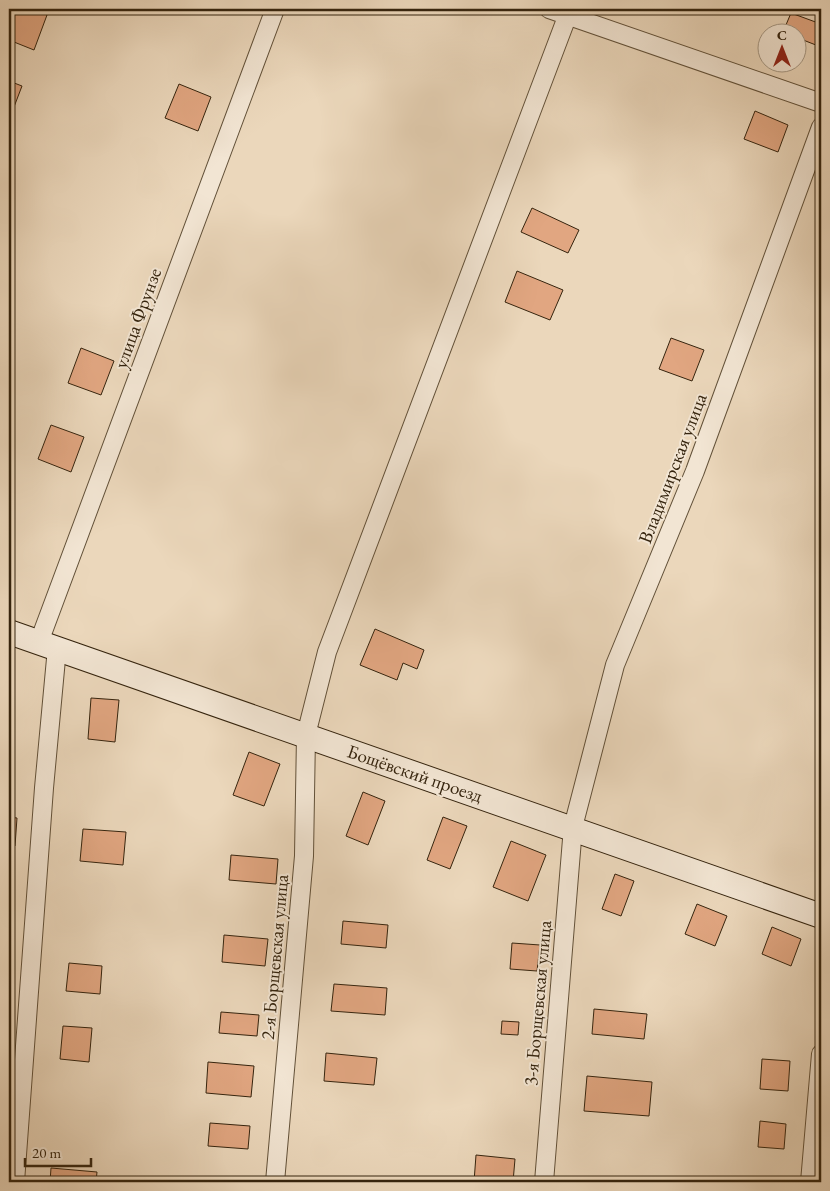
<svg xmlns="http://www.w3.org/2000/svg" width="830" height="1191" font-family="'EB Garamond',serif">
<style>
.building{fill:#e1a681;stroke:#35240e}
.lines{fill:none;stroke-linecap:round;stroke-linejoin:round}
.street-casing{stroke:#625139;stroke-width:20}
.secondary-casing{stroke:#35240e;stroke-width:26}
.street{stroke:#f2e5d3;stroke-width:18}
.secondary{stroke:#f2e5d3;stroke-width:24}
.labels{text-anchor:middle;stroke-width:4;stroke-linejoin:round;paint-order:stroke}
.street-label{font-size:19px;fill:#35240e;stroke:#f2e5d3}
</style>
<rect width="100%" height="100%" fill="#ebd7bb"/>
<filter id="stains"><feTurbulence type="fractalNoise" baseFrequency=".004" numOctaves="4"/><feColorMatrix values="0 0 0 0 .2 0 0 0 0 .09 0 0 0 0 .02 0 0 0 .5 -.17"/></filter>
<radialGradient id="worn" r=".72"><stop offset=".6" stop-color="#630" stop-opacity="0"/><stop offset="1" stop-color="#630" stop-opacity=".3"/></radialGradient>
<!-- building -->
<g class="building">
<path d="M12,9H30L47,15L34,50L9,40V17Z"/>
<path d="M791,13L821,24V47L798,38V32H783Z"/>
<path d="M9,81L22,86L9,120Z"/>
<path d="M179,84L211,97L198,131L165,118Z"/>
<path d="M755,111L788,125L778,152L744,139Z"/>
<path d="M532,208L579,230L568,253L521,232Z"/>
<path d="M517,271L563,290L550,320L505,302Z"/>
<path d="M671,338L704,350L692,381L659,369Z"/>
<path d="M81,348L114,361L101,395L68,383Z"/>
<path d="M51,425L84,437L71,472L38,459Z"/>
<path d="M375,629L424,650L417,669L403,663L397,680L360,665Z"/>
<path d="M91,698L119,700L115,742L88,739Z"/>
<path d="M249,752L280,764L264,806L233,795Z"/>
<path d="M363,792L385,801L368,845L346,836Z"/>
<path d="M9,817L17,818L15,846L9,845Z"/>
<path d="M443,817L467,826L450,869L427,860Z"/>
<path d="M83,829L126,832L123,865L80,861Z"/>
<path d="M511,841L546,855L528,901L493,887Z"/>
<path d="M231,855L278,859L276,884L229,880Z"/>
<path d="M615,874L634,881L621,916L602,909Z"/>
<path d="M9,895L12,896L9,935Z"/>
<path d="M697,904L727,916L715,946L685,934Z"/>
<path d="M343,921L388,925L386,948L341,944Z"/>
<path d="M772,927L801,939L791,966L762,954Z"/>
<path d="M224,935L268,939L265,966L222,962Z"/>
<path d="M512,943L540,945L537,971L510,969Z"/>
<path d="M69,963L102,966L100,994L66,991Z"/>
<path d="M334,984L387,988L385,1015L331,1011Z"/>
<path d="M594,1009L647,1014L644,1039L592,1034Z"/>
<path d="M221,1012L259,1015L257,1036L219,1033Z"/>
<path d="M502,1021L519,1022L518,1035L501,1034Z"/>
<path d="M63,1026L92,1028L89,1062L60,1059Z"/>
<path d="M326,1053L377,1058L374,1085L324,1081Z"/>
<path d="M762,1059L790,1061L788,1091L760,1089Z"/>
<path d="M208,1062L254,1066L251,1097L206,1093Z"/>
<path d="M587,1076L652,1082L649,1116L584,1111Z"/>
<path d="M760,1121L786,1124L784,1149L758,1147Z"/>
<path d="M210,1123L250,1126L248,1149L208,1146Z"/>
<path d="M476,1155L515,1159L513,1182H474Z"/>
<path d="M51,1168L97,1172L96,1182H50Z"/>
</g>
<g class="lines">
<defs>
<g id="street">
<path d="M549,9L821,103"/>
<path d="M39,642L275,9"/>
<path d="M15,1182L44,788L57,648"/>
<path d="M275,1182L304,856L306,735L327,652L570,9"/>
<path d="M544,1182L573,827L615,665L695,471L821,127"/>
<path d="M810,1182L821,1054"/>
</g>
<path id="secondary" d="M9,632L821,916"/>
</defs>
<!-- street casing -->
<use href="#street" class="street-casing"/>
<!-- secondary casing -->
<use href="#secondary" class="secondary-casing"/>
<!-- street -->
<use href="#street" class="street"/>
<!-- secondary -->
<use href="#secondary" class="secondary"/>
</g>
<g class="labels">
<!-- street labels -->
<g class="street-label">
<text transform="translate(137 318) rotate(-70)" y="7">улица Фрунзе</text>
<text transform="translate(672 468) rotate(-69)" y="7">Владимирская улица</text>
<text transform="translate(415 773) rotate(19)" y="7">Бощёвский проезд</text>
<text transform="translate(274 957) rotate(-85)" y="7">2-я Борщевская улица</text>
<text transform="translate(537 1003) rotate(-85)" y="7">3-я Борщевская улица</text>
</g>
</g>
<!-- margin -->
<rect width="830" height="1191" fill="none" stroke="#ebd7bb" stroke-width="30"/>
<rect x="10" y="10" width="810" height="1171" fill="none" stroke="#35240e" stroke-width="2.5"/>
<rect x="15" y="15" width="800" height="1161" fill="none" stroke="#35240e"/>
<!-- north arrow -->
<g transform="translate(782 48)"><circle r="24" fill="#f2e5d3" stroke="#a69884"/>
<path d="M0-4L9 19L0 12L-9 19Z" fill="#8f2418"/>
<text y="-8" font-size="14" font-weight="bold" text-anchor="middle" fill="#35240e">С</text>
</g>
<!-- scale -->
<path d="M25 1158v8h66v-8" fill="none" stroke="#35240e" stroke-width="2.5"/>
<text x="32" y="1158" font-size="15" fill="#35240e" stroke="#f2e5d3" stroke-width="4" paint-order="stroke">20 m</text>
<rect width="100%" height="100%" filter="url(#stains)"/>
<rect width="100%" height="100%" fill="url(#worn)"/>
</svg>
